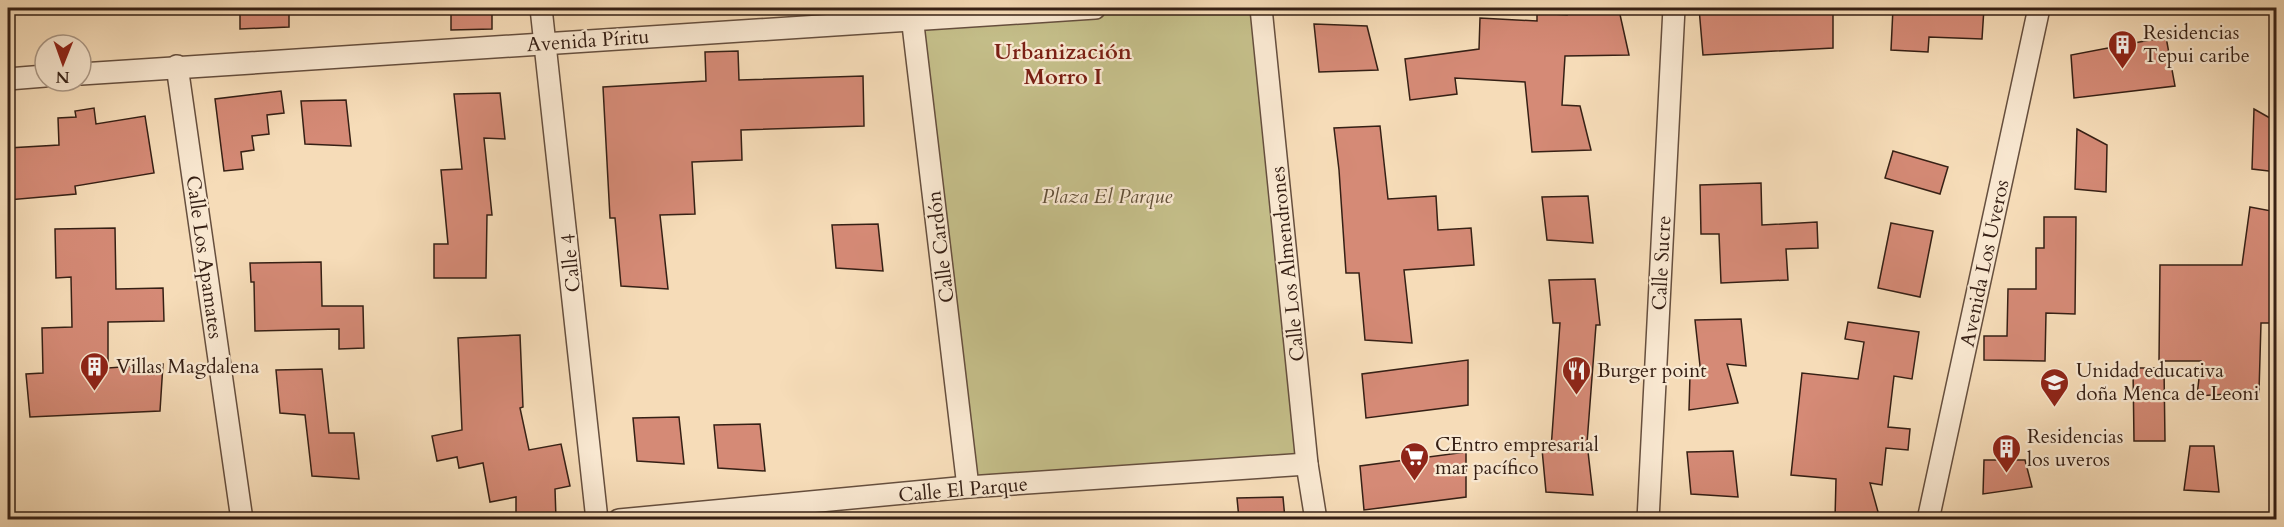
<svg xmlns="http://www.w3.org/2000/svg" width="2284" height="527" font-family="Cardo,serif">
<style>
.green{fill:#c4be89;stroke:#7d6f4f;stroke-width:1.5}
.building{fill:#d58a76;stroke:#362015;stroke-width:1.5}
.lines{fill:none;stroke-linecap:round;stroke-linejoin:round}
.minor-casing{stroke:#664f3e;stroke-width:24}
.minor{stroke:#f9e8d1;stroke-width:21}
.labels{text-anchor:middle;stroke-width:4.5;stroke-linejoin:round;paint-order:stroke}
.poi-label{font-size:20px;fill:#362015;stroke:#f9e8d1;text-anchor:start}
.street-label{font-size:20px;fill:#362015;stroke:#f9e8d1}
.park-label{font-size:20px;font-style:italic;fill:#614f38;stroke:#f9e8d1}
.quarter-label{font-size:22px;font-weight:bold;fill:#7a1f14;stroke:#f9e8d1}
</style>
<rect width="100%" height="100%" fill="#f6dcb8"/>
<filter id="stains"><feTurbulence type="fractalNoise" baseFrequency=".00333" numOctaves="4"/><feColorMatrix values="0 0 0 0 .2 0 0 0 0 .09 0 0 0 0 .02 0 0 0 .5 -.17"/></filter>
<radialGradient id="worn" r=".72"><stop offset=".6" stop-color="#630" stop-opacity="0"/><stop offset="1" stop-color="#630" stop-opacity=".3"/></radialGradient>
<!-- green -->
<path class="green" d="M1095,8H1261L1307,464L968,487L913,19Z"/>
<!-- building -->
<g class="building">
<path d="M240,8H289V27L240,29Z"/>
<path d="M451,8H492V29L451,30Z"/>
<path d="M1699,8H1833V48L1703,55Z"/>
<path d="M1893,8H1984L1982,39L1929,37L1928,52L1891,50Z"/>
<path d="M1566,9L1619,10L1629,55L1565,56L1562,105L1580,106L1591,150L1532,152L1525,82L1455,78L1457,94L1410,100L1405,59L1479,49L1480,18L1537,21V13L1567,15Z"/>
<path d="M1314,24L1367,26L1378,70L1319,72Z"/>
<path d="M2166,37L2175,86L2074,98L2071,55Z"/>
<path d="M738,51L739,80L863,76L864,126L741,130L742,160L692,162L695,214L660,215L668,289L621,286L615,218H610L603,87L706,81L705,52Z"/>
<path d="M281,91L284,113L267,115L269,134L252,136L254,150L241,152L243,169L224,171L215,99Z"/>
<path d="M500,93L505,139L484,138L492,215H487L486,278H434V244H448L441,170L462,169L454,94Z"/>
<path d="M346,100L351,146L305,144L301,101Z"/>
<path d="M94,108L96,124L145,116L154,173L75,186L76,194L8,200V148L59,145L58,118L76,117L75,111Z"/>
<path d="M2254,109L2277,122V172L2252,169Z"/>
<path d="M1380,126L1388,199L1436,196L1438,230L1471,228L1474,265L1404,270L1412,343L1365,340L1359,273H1346L1339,170L1334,128Z"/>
<path d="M2077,129L2107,145L2106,192L2075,189Z"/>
<path d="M1893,151L1948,167L1940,194L1885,178Z"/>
<path d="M1761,183L1762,225L1817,222L1818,248L1786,249L1788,280L1721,283L1719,234H1701L1700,185Z"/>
<path d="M1588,196L1593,243L1547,240L1542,197Z"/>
<path d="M2250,207L2277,212V323H2261L2259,392L2197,396L2201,361H2159L2160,265H2242Z"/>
<path d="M2044,217H2076L2075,314L2046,313L2045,361L1984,360V336H2007L2008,289H2036V248H2044Z"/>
<path d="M1891,223L1933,231L1920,297L1878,288Z"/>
<path d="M878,224L883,271L836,268L832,225Z"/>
<path d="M115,228L116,289L163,288L164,321L108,322V368L163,364L160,411L30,417L26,374L43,373L42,328L72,327L71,277L56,278L55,229Z"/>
<path d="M321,262L322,306H363L364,348L339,349V329L255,331L254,282H251L250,263Z"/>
<path d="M1595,279L1600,325H1596L1587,443L1593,495L1546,492L1542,449H1551L1560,323H1553L1549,280Z"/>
<path d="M1741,319L1746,366L1727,364L1738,403L1689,410L1690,375H1701L1695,320Z"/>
<path d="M1848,322L1919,332L1912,379L1894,376L1888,427L1910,429L1908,450L1886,448L1882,485L1870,483L1880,519H1835L1836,479L1791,475L1802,373L1858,379L1864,342L1845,339Z"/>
<path d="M520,335L523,407L520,408L529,450L561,444L570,486L555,489L556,519H516V497L490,502L483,463L459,468L457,457L437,461L432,436L462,430L458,338Z"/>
<path d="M1468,360V405L1366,418L1362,374Z"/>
<path d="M2133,368H2164L2165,441H2134Z"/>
<path d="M322,369L329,433H354L359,479L312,476L305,415L280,413L276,370Z"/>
<path d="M679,417L684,464L637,461L633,418Z"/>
<path d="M760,424L765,471L718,468L714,425Z"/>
<path d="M2190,446H2214L2219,492L2184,490Z"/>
<path d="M1733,451L1738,497L1691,494L1687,452Z"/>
<path d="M1466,452V497L1364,510L1360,466Z"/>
<path d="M1984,460H2025L2032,487L1983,494Z"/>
<path d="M1283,497L1285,519H1239L1237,498Z"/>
</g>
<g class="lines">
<defs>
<g id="minor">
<path d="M541,8L597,520"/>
<path d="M911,8L968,487"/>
<path d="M1261,8L1307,464L1316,520"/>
<path d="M177,66L242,520"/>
<path d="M81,74L1095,8"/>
<path d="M8,79L45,76"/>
<path d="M619,520L968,487L1307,464"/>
<path d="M1648,520L1674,8"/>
<path d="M1928,520L2039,8"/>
</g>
</defs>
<!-- minor casing -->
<use href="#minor" class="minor-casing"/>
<!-- minor -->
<use href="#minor" class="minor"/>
</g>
<!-- icons -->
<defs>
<symbol id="building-pin" viewBox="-11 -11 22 30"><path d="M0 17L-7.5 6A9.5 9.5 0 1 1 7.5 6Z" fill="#8f2418" stroke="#f9e8d1"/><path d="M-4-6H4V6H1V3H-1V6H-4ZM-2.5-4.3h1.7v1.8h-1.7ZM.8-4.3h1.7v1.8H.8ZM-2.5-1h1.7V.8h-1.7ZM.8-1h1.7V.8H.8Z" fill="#fff"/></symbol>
<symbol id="restaurant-pin" viewBox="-11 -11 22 30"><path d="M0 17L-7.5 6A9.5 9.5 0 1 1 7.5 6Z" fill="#8f2418" stroke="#f9e8d1"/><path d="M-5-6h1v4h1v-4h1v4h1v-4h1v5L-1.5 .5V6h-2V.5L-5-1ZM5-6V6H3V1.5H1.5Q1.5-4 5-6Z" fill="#fff"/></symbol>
<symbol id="school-pin" viewBox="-11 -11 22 30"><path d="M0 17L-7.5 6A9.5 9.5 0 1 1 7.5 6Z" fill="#8f2418" stroke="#f9e8d1"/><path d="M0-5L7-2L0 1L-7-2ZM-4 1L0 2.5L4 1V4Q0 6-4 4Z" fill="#fff"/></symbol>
<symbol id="supermarket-pin" viewBox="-11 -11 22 30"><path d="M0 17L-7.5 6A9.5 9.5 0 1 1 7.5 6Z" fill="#8f2418" stroke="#f9e8d1"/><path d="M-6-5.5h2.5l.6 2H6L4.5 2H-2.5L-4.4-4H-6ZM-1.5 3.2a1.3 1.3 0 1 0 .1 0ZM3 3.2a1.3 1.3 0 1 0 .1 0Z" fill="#fff"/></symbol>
</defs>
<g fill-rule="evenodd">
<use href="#building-pin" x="2106" y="28" width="33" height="45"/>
<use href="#building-pin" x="78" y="350" width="33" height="45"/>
<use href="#restaurant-pin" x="1560" y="354" width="33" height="45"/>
<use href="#school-pin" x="2038" y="366" width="33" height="45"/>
<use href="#building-pin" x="1990" y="432" width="33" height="45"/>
<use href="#supermarket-pin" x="1398" y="440" width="33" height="45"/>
</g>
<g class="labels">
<!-- poi labels -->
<g class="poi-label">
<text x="2143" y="39">Residencias<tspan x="2143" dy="23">Tepui caribe</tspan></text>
<text x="116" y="373">Villas Magdalena</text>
<text x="1597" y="377">Burger point</text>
<text x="2076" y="377">Unidad educativa<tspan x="2076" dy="23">doña Menca de Leoni</tspan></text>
<text x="2027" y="443">Residencias<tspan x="2027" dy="23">los uveros</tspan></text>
<text x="1435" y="451">CEntro empresarial<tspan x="1435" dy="23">mar pacífico</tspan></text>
</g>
<!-- street labels -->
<g class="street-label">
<text transform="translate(588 40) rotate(-4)" y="7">Avenida Píritu</text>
<text transform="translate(940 247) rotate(-97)" y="7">Calle Cardón</text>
<text transform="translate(205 257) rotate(82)" y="7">Calle Los Apamates</text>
<text transform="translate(570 263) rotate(-96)" y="7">Calle 4</text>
<text transform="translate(1661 263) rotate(-87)" y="7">Calle Sucre</text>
<text transform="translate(1984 263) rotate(-78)" y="7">Avenida Los Uveros</text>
<text transform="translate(1287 264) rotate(-96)" y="7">Calle Los Almendrones</text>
<text transform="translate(963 489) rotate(-5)" y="7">Calle El Parque</text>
</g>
<!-- park labels -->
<g class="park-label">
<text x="1107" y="203">Plaza El Parque</text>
</g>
<!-- quarter labels -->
<g class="quarter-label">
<text x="1063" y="59">Urbanización<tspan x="1063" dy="25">Morro I</tspan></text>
</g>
</g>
<!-- margin -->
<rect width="2284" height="527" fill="none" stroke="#f6dcb8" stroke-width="30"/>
<rect x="9" y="9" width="2266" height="509" fill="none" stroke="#362015" stroke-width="3"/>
<rect x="15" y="15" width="2254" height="497" fill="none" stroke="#362015" stroke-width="1.5"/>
<!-- north arrow -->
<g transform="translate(63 63) rotate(181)"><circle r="28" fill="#f9e8d1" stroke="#ab9886" stroke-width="1.5"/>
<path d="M0-4.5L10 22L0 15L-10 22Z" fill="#8f2418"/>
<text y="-9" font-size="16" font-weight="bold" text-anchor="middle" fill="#362015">N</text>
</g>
<rect width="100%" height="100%" filter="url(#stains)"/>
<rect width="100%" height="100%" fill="url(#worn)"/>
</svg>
